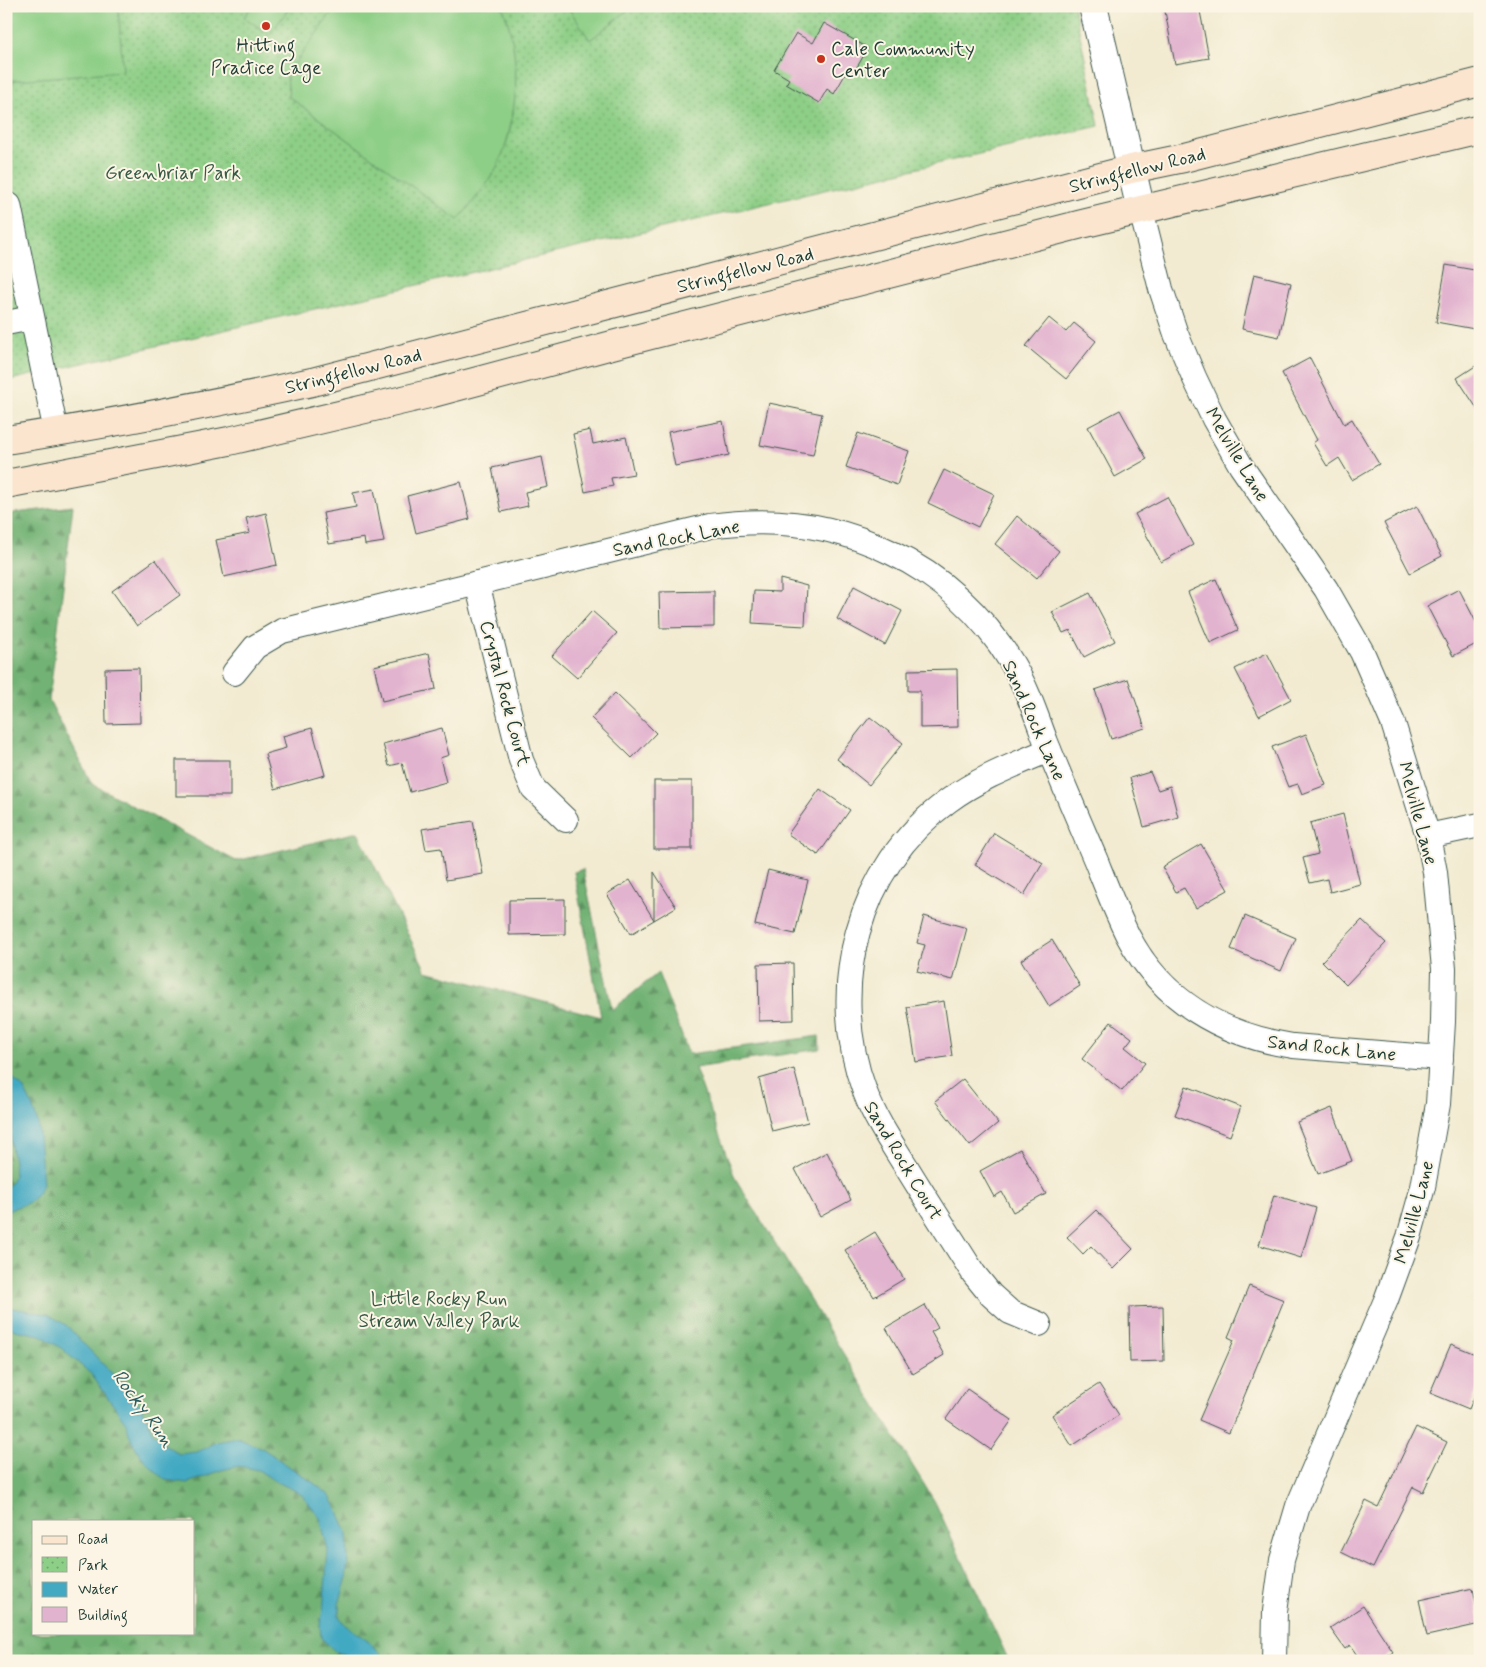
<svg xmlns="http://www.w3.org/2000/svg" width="1486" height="1667" font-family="Mynerve,sans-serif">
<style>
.forest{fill:url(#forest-firs);stroke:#487854;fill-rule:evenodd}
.park{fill:url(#park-dots);stroke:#56865e}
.pitch{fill:#8ecf87;stroke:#56865e}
.water{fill:#43a9c3;stroke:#31737c}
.building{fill:#e2b3cf}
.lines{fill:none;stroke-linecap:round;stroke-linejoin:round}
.minor-casing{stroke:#3f574c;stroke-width:26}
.tertiary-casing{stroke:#3f574c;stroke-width:30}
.secondary-casing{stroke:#3f574c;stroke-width:30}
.minor{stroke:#fff;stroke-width:24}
.tertiary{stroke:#fff;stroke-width:28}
.secondary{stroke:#fbe5cf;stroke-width:28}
.poi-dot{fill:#c8321e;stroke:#fcf5e5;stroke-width:2}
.labels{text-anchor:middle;stroke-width:4;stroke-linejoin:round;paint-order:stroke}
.poi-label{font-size:19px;fill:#1f3d34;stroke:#fcf5e5}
.street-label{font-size:19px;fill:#1f3d34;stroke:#fcf5e5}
.park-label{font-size:19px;fill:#355a45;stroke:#fcf5e5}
.water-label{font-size:20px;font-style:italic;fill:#2a5d5f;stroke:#fcf5e5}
</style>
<defs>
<pattern id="forest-firs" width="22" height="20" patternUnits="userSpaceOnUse" patternTransform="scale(1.25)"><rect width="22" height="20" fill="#72b274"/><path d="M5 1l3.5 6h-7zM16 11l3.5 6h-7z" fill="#5d9260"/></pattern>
<pattern id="park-dots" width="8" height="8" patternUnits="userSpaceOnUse" patternTransform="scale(1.25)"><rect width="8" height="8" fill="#8ecf87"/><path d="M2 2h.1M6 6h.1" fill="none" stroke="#73a96f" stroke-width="1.8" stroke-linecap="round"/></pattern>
</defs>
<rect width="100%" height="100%" fill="#fcf5e5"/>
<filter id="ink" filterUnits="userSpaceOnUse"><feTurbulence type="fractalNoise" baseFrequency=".02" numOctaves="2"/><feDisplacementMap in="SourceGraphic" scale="10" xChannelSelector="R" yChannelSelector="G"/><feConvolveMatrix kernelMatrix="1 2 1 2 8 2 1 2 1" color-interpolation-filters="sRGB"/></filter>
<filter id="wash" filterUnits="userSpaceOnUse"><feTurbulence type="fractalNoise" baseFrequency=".0096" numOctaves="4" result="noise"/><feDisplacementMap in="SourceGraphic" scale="20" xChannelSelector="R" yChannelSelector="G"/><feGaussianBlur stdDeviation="1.12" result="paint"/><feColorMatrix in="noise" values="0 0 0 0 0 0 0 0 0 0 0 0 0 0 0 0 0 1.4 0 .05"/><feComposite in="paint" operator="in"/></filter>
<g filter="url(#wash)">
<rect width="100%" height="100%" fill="#f2ebd1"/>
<!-- forest -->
<path class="forest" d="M73,506L49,700L92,784L236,861L358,832L426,971L601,1017L574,872L583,869L612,1010L658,973L689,1054L819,1036L820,1049L695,1068L735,1178L935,1502L1009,1661H6V514ZM34,1521H194V1633H34Z"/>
<!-- park -->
<path class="park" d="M6,6H1074L1099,126L6,381Z"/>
<!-- pitch -->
<g class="pitch">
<path d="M6,6H118L123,71L6,81Z"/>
<path d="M252,6H291L269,35L244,17Z"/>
<path d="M336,6H502C521,51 519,107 503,153C494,178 475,199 458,220L289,97L287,75Z"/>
<path d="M567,6H633L590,40Z"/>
</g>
<!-- water -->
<g class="water">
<path d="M6,1072L24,1089L31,1103L38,1123L43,1184L37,1195L28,1203L6,1211V1187C20,1178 13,1159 11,1146C10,1138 11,1130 12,1122L6,1113Z"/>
<path d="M6,1307L48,1314L66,1325L120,1382L127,1392L142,1407L152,1431L164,1444L179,1454L197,1452L217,1442L237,1438L262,1448L315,1484L329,1495L335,1505L347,1532L348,1559L346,1581L339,1604V1616L345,1625L362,1636L385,1657L386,1661H355L352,1657L336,1652L321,1638L320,1624L323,1611L328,1550L320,1518L302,1495L292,1489L275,1481L258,1470L239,1466L222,1470L188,1483L165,1480L145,1461L137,1450L130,1437L126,1423L91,1374L61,1348L40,1335L15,1330L6,1325Z"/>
</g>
<g id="blocks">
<!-- building -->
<g class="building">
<path d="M1164,6H1199L1209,58L1175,64Z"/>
<path d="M824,23L868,48L852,76L846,73L834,94L827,89L819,103L786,84L789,79L774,70L796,33L813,43Z"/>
<path d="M1446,265L1480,271V330L1436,322Z"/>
<path d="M1254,274L1291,283L1279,337L1242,329Z"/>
<path d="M1049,318L1066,332L1074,323L1096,341L1066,379L1026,346Z"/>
<path d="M1310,358L1344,424L1352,419L1379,464L1352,480L1339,458L1327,466L1313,443L1317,440L1282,373Z"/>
<path d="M1480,363V413L1457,378Z"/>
<path d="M769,403L822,414L813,455L760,445Z"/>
<path d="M1120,410L1147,459L1115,477L1088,427Z"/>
<path d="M723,421L729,455L675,466L668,432Z"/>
<path d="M590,430L593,444L626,437L634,474L611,478L613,486L585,492L573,434Z"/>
<path d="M858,433L909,451L897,485L846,467Z"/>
<path d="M542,457L548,487L525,492L528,506L501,512L492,468Z"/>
<path d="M944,470L994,494L978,527L928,503Z"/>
<path d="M461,482L470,519L416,533L407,496Z"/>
<path d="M374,489L384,542L365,545L364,538L329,544L323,513L356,507L353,493Z"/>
<path d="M1167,497L1193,545L1161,562L1135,514Z"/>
<path d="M1417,506L1442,556L1410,573L1384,523Z"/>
<path d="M266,513L277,565L224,577L216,540L250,533L246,518Z"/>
<path d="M1017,516L1059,551L1037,578L995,544Z"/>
<path d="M155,560L180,595L137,626L112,591Z"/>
<path d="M780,579L807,586L805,626L752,623L754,591L780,592Z"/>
<path d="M1216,579L1238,630L1210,643L1188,592Z"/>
<path d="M854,586L902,611L885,645L837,619Z"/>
<path d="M1459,589L1480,630V642L1453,656L1427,606Z"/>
<path d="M714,591V627L660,628L659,592Z"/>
<path d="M1090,593L1115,641L1084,657L1070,630L1063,633L1052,612Z"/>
<path d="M592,611L617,633L577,678L552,656Z"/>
<path d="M429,653L436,689L382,701L374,666Z"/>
<path d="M1267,653L1291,699L1259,716L1235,669Z"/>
<path d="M139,668L140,723L106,724L105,669Z"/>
<path d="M957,669L958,727L920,728V691H908V670Z"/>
<path d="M1128,679L1145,728L1111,739L1095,690Z"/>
<path d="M615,693L656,733L632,758L591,718Z"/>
<path d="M870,717L903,743L869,785L837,759Z"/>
<path d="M312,728L325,775L275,789L265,754L286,748L283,736Z"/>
<path d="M442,728L449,755L440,758L446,782L410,792L402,763L389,766L383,744Z"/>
<path d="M1306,734L1326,785L1302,794L1298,784L1288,787L1272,747Z"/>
<rect x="176" y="760" width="54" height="36"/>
<path d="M1150,772L1158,790L1170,786L1178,817L1144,827L1130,778Z"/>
<rect x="654" y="781" width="38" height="68"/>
<path d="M820,789L850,810L818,855L788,834Z"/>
<path d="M1343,814L1360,884L1330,892L1327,879L1310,883L1303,858L1318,854L1310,823Z"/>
<path d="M473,821L483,874L446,880L441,848L426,850L422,829Z"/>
<path d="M994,833L1043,863L1024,895L975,865Z"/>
<path d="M1201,844L1228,890L1196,908L1184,888L1176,892L1162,867Z"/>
<path d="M768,870L808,880L795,934L755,925Z"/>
<path d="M654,872L676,907L654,920Z"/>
<path d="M630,880L654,920L631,934L607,894Z"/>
<path d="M565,899V934L509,935V900Z"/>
<path d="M924,916L967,928L953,980L917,971L925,945L917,943Z"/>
<path d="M1245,916L1296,938L1281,971L1231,949Z"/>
<path d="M1362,920L1386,943L1346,985L1322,961Z"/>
<path d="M1052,940L1080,986L1049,1006L1021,960Z"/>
<path d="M793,963L794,1020L759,1021L758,964Z"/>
<path d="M944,1001L952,1056L916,1062L907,1007Z"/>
<path d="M1111,1022L1132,1038L1125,1047L1145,1063L1122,1091L1082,1059Z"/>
<path d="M794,1069L808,1122L772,1131L759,1079Z"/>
<path d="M963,1079L998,1123L970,1146L935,1101Z"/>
<path d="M1186,1086L1241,1107L1230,1136L1175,1115Z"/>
<path d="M1332,1108L1352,1161L1318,1174L1297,1122Z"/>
<path d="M1020,1149L1046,1194L1013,1212L1002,1192L994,1197L980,1171Z"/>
<path d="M827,1152L851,1200L820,1217L795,1169Z"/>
<path d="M1274,1195L1316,1208L1301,1258L1259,1245Z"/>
<path d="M1096,1210L1133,1249L1113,1269L1091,1246L1083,1254L1067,1237Z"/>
<path d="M875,1232L904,1279L874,1297L845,1250Z"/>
<path d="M1249,1286L1284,1300L1229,1433L1199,1420L1234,1340L1228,1337Z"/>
<path d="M925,1305L938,1328L931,1332L944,1355L913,1374L886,1328Z"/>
<path d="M1163,1306L1164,1361L1130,1362L1129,1307Z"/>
<path d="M1451,1344L1480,1356V1383L1469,1409L1430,1393Z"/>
<path d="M1099,1384L1119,1415L1072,1446L1052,1415Z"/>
<path d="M967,1389L1012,1420L991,1450L946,1419Z"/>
<path d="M1416,1427L1447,1442L1423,1492L1413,1487L1373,1568L1341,1552L1366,1501L1378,1507Z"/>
<path d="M1473,1588L1480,1624L1427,1636L1419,1600Z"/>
<path d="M1363,1606L1393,1652L1380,1661H1361L1350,1645L1345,1649L1330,1628Z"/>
</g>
</g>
</g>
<g filter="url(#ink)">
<use href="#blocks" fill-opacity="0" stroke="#3f574c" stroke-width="1"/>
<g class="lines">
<defs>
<g id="minor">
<path d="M9,205L56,432"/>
<path d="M1141,210L1161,289L1176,334L1194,377L1214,419L1241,466L1326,589L1362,652L1393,723L1428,836L1435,872L1444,969L1443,1022L1438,1104L1423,1187L1409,1237L1386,1300L1298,1506L1282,1560L1275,1611L1274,1661"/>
<path d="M6,323L32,318"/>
<path d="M477,583L521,760L533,788L566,820"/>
<path d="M234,673L255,647L282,631L710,526C772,517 834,524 890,552C941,576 983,615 1012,663C1027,688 1036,715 1046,742C1062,782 1079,821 1096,861C1106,886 1116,912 1128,936C1162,1001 1222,1035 1293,1046L1441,1058"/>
<path d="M1428,836L1480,825"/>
<path d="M1039,1324L1010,1312L991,1295L974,1274C952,1239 929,1204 907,1168C892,1144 875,1119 865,1092C826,988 857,867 948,801C979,778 1014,765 1049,750"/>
</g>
<path id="tertiary" d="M1093,6L1141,210"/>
<g id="secondary">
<path d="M6,440C109,424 211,404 312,382L1131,169L1184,158L1480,82"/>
<path d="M6,484L229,441L433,393L612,345L1082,224L1480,129"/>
</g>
</defs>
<!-- minor casing -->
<use href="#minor" class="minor-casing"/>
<!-- tertiary casing -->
<use href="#tertiary" class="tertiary-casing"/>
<!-- secondary casing -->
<use href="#secondary" class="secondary-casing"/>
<!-- minor -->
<use href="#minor" class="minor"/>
<!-- tertiary -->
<use href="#tertiary" class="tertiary"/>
<!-- secondary -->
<use href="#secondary" class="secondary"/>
</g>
</g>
<!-- markers -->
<g class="poi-dot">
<circle cx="266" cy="26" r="5"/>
<circle cx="821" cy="59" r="5"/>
</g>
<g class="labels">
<!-- poi labels -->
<g class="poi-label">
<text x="266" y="52">Hitting<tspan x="266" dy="22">Practice Cage</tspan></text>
<text x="831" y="55" text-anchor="start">Cale Community<tspan x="831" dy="22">Center</tspan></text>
</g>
<!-- street labels -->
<g class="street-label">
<text transform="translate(1137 169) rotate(-14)" y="7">Stringfellow Road</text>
<text transform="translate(745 269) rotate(-14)" y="7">Stringfellow Road</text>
<text transform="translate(353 370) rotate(-14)" y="7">Stringfellow Road</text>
<text transform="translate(1238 454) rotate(59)" y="7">Melville Lane</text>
<text transform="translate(676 537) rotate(-11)" y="7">Sand Rock Lane</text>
<text transform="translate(506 693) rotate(75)" y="7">Crystal Rock Court</text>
<text transform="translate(1035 720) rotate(66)" y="7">Sand Rock Lane</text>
<text transform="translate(1419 813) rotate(75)" y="7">Melville Lane</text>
<text transform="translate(1332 1047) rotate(6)" y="7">Sand Rock Lane</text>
<text transform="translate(904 1160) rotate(59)" y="7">Sand Rock Court</text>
<text transform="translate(1413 1212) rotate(-75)" y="7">Melville Lane</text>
</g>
<!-- park labels -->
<g class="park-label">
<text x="173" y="179">Greenbriar Park</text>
<text x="439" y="1305">Little Rocky Run<tspan x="439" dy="22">Stream Valley Park</tspan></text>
</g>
<!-- water labels -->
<g class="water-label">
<text transform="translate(144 1408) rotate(54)" y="7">Rocky Run</text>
</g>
</g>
<!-- margin -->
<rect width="1486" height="1667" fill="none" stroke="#fcf5e5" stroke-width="25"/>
<!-- legend -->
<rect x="32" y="1520" width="162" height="115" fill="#fcf5e5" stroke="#a4ab9e"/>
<rect x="42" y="1536" width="25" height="8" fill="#fbe5cf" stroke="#a4ab9e"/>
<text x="78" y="1544" font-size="15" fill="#1f3d34">Road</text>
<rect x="42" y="1557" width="25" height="15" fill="url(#park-dots)" stroke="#a4ab9e"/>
<text x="78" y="1570" font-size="15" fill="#1f3d34">Park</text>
<rect x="42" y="1582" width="25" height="15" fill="#43a9c3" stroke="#a4ab9e"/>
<text x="78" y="1594" font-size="15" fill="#1f3d34">Water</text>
<rect x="42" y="1607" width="25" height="15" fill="#e2b3cf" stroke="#a4ab9e"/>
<text x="78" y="1620" font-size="15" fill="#1f3d34">Building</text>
</svg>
